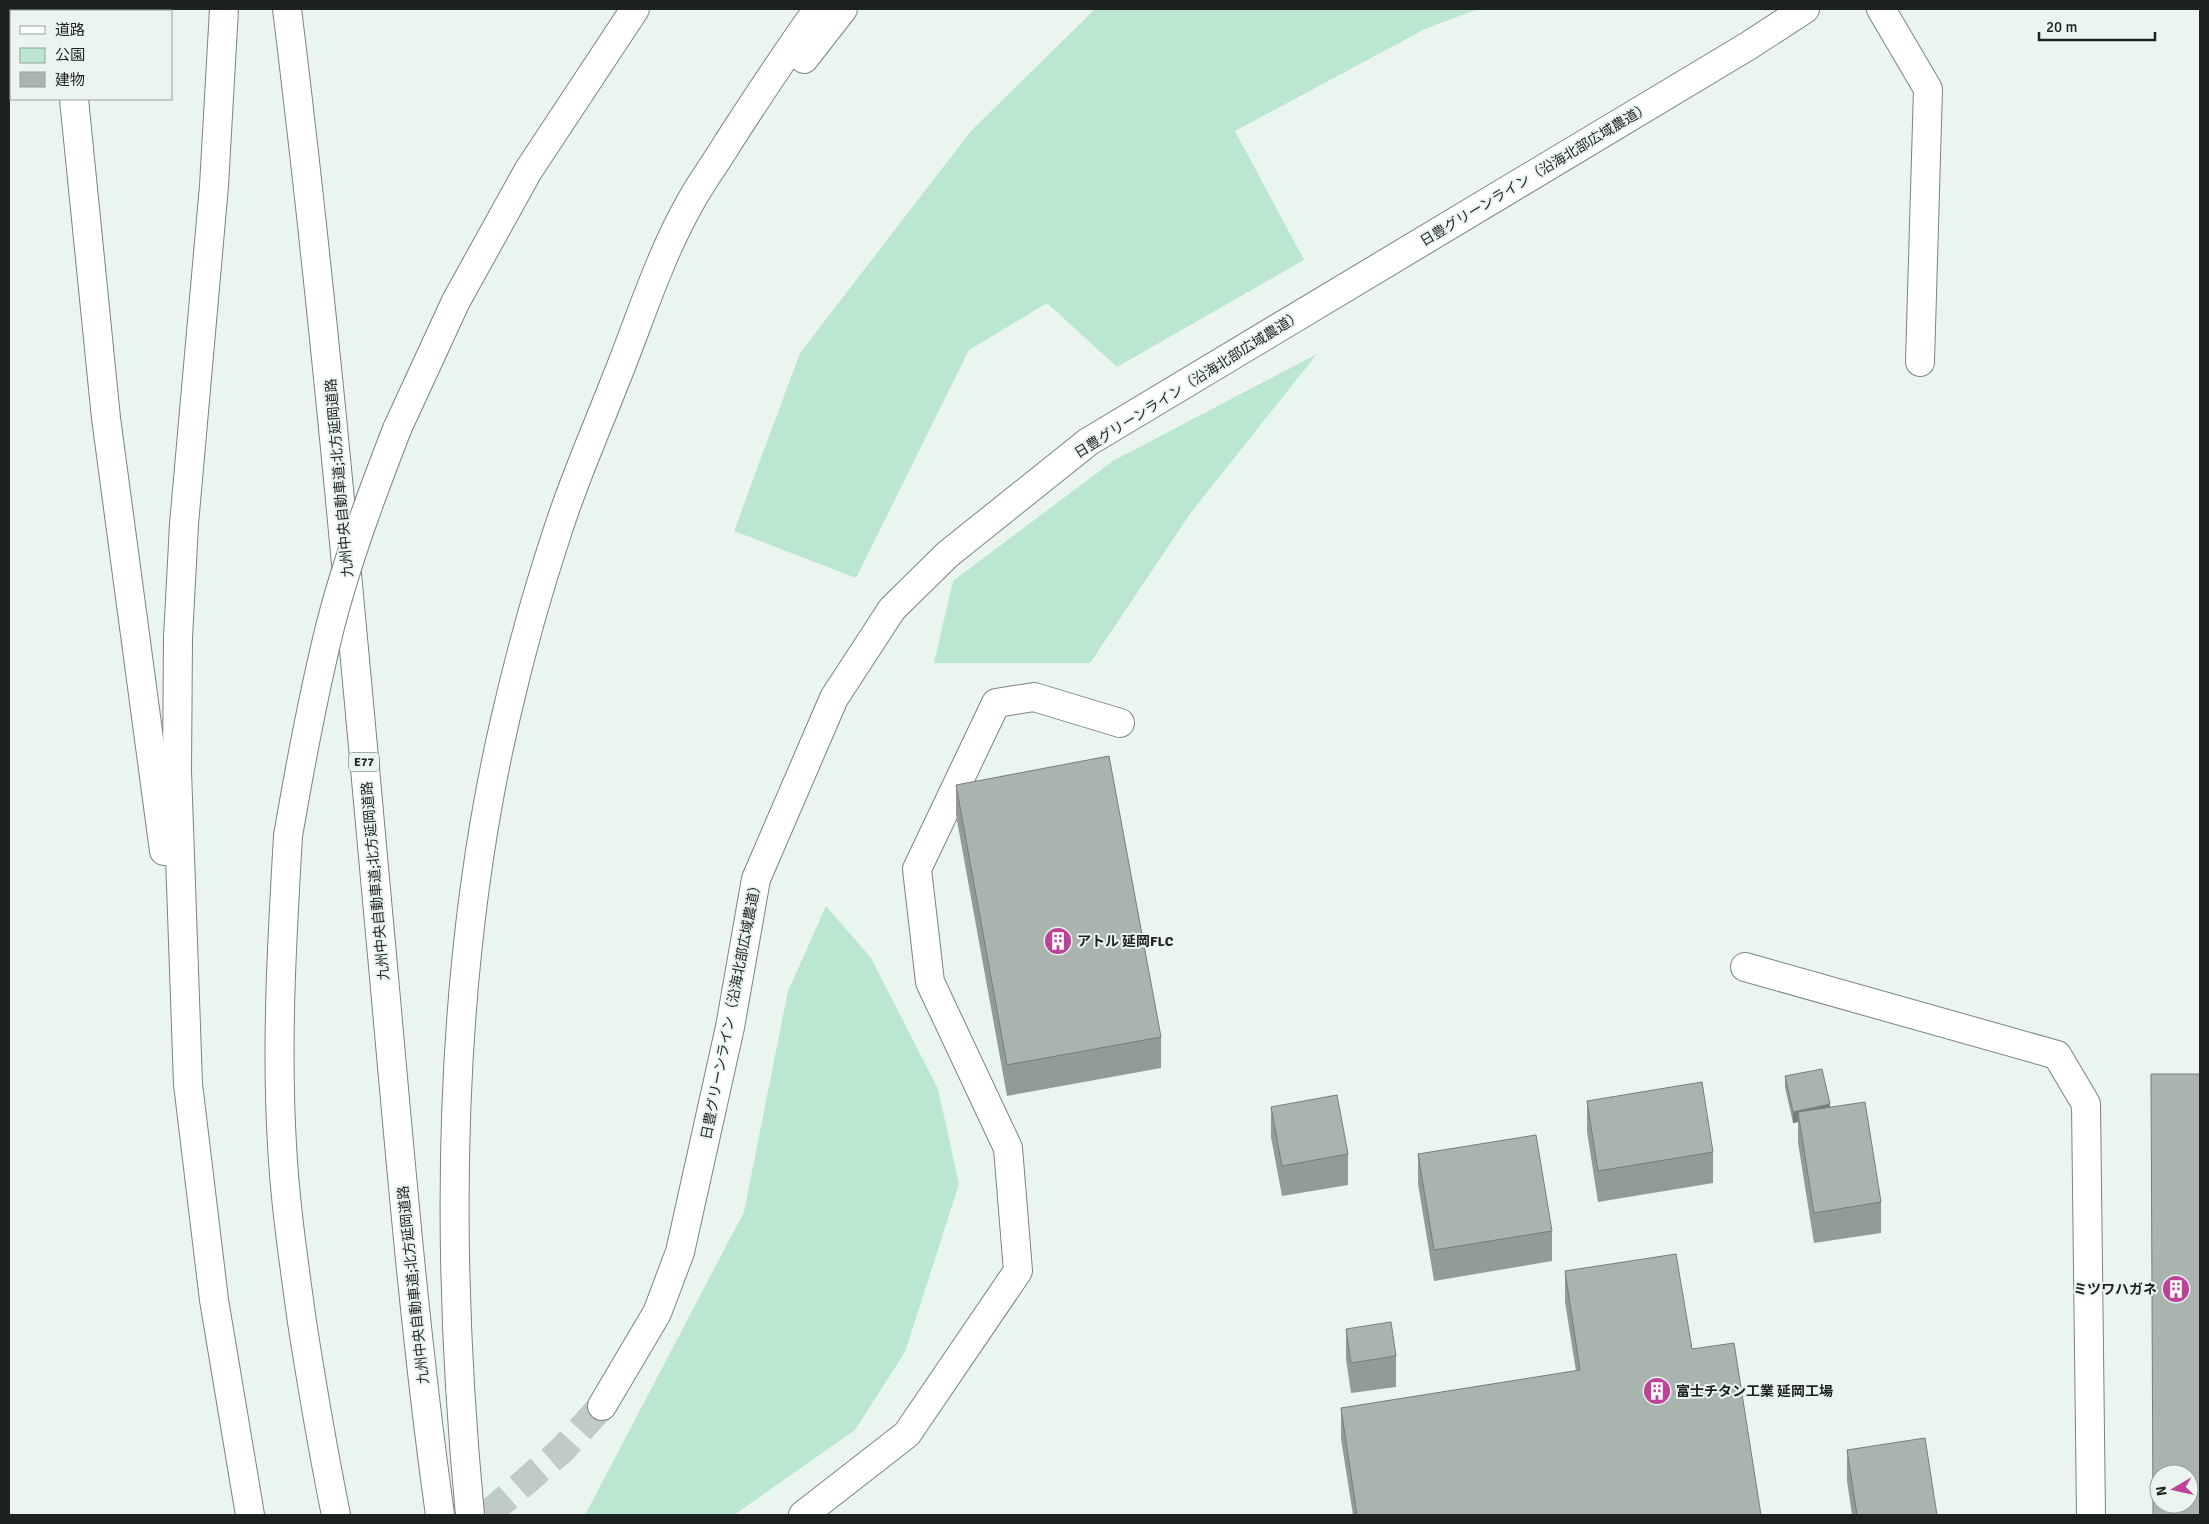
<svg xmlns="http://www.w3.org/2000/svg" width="2209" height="1524" font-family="Signika,'Noto Sans JP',sans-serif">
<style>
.green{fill:#bbe6cf}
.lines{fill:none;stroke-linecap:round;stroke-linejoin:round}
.minor-tunnel{stroke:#c1cbc5;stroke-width:28;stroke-dasharray:28 14;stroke-linecap:butt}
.minor-casing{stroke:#7b847f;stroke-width:30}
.highway-casing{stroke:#7b847f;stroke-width:30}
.minor{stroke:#fff;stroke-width:28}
.highway{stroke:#fff;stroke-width:28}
.highway-bridge-casing{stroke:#7b847f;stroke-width:30;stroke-linecap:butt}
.highway-bridge{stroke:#fff;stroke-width:28}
.wall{fill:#929b96}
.shaded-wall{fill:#777e7a}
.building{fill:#aab4ae;stroke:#777e7a;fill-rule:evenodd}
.labels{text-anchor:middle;stroke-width:4;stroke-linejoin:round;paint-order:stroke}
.shield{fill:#eaf5ef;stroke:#5a615d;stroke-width:1}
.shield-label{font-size:12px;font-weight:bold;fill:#1d211f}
.street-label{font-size:14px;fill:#1d211f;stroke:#eaf5ef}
.poi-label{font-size:14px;font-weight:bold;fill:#1d211f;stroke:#eaf5ef;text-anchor:start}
</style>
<rect width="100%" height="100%" fill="#eaf5ef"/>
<!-- green -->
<g class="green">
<path d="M1095,9H1478L1425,29L1235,131L1304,260L1117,367L1047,303L969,350L856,578L734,531L800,353L971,131Z"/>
<path d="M1317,354L1192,511L1090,663H934L953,581L1113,461Z"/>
<path d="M826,906L871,958L938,1089L959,1184L905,1352L855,1430L734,1515H585L744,1212L788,991Z"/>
</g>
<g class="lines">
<!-- minor-tunnel -->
<path class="minor-tunnel" d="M487,1515L562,1450L602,1406"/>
<defs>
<g id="minor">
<path d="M1881,9L1928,89L1920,362"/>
<path d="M1745,967L2057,1055L2086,1104L2091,1515"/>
<path d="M602,1406L657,1313L680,1252L730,1027L756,879L834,698L892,609L948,554L1088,442L1748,46L1805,9"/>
<path d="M803,1515L907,1434L1018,1271L1008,1148L930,982L917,869L996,703L1034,697L1120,723"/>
</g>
<g id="highway">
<path d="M63,9L64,11"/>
<path d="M224,9L214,186L184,524L178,638L177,771L188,1084L214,1300L250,1515"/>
<path d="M287,9C326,324 353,639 382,955C399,1142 414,1329 440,1515"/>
<path d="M804,59L843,9"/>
<path d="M74,99L106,418L164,851"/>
<path d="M397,429L456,301L528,171L635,9"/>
<path d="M288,836C282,939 276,1042 282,1145C285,1204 294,1263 302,1322C312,1386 323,1451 336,1515"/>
<path d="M470,1515C445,1253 446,974 506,716C520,655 537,593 557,533C573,482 595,433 614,384C639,323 658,259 691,201C702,181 717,161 729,141C758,96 787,52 818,9"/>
</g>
</defs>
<!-- minor casing -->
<use href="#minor" class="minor-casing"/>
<!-- highway casing -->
<use href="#highway" class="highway-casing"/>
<!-- minor -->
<use href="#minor" class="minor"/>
<!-- highway -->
<use href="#highway" class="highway"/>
<defs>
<path id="highway-bridge" d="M288,836C300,766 313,696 330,627C347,560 372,494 397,429"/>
</defs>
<!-- highway-bridge casing -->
<use href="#highway-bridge" class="highway-bridge-casing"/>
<!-- highway-bridge -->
<use href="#highway-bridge" class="highway-bridge"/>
</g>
<!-- wall -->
<g class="wall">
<path d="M956,785L1161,1037V1068L1007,1096L956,815Z"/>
<path d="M1785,1076L1830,1107L1881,1202V1233L1814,1243L1798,1143V1122L1793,1123L1785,1087Z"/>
<path d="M1587,1101L1713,1152V1183L1598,1202L1587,1132Z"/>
<path d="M1271,1107L1348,1154V1185L1282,1196L1271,1137Z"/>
<path d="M1418,1154L1552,1231V1261L1434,1281L1418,1184Z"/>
<path d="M1565,1271L1692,1349L1761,1515H1353L1341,1439V1408L1576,1371L1565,1302Z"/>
<path d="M1346,1329L1396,1356V1387L1351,1393L1346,1359Z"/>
<path d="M1847,1450L1937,1515H1852L1847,1481Z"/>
</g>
<!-- shaded-wall -->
<path class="shaded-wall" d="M1830,1104V1115L1798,1112V1122L1793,1123V1112Z"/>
<!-- building -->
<g class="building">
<path d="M1109,756L1161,1037L1007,1065L956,785Z"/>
<path d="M1822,1069L1830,1104L1793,1112L1785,1076Z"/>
<path d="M2151,1074H2200V1515H2153ZM2159,1474H2189V1504H2159Z"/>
<path d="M1702,1082L1713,1152L1598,1171L1587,1101Z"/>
<path d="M1337,1095L1348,1154L1282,1166L1271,1107Z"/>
<path d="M1865,1102L1881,1202L1814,1213L1798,1112Z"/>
<path d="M1536,1135L1552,1231L1434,1250L1418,1154Z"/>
<path d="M1676,1254L1692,1349L1734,1343L1761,1515H1357L1341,1408L1580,1370L1565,1271Z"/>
<path d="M1391,1322L1396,1356L1351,1363L1346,1329Z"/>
<path d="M1925,1438L1937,1515H1857L1847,1450Z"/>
</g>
<!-- icons -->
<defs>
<symbol id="building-disc" viewBox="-11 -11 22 22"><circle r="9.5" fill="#bc4397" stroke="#eaf5ef"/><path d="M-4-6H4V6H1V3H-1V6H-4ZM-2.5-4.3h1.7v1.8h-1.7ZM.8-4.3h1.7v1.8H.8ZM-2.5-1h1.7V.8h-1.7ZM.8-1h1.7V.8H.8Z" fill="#fff"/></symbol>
</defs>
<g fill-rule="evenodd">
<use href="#building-disc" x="1042" y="925" width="32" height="32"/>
<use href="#building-disc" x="2160" y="1273" width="32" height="32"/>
<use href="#building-disc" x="1641" y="1375" width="32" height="32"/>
</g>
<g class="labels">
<!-- shield labels -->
<rect class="shield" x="349" y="752.5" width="30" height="19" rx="4"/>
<g class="shield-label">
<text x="364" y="766">E77</text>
</g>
<!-- street labels -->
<g class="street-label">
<text transform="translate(1535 174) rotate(-31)" y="5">日豊グリーンライン（沿海北部広域農道）</text>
<text transform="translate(1188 384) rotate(-32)" y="5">日豊グリーンライン（沿海北部広域農道）</text>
<text transform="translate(339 478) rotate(-95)" y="5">九州中央自動車道;北方延岡道路</text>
<text transform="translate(375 881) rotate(-95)" y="5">九州中央自動車道;北方延岡道路</text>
<text transform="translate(731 1009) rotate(-79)" y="5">日豊グリーンライン（沿海北部広域農道）</text>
<text transform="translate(413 1285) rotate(-96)" y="5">九州中央自動車道;北方延岡道路</text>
</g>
<!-- poi labels -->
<g class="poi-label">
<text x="1077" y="946">アトル 延岡FLC</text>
<text x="2157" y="1294" text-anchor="end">ミツワハガネ</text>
<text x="1676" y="1396">富士チタン工業 延岡工場</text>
</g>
</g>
<!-- border -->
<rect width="2209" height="1524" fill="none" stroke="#1d211f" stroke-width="20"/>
<!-- legend -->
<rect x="10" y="10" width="162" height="90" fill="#eaf5ef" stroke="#98a09c"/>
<rect x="20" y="26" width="25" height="8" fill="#ffffff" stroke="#98a09c"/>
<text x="55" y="35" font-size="15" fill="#1d211f">道路</text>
<rect x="20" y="48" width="25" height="15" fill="#bbe6cf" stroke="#98a09c"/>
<text x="55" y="60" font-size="15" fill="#1d211f">公園</text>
<rect x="20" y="72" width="25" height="15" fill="#aab4ae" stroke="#98a09c"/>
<text x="55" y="85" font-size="15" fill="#1d211f">建物</text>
<!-- north arrow -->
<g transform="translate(2174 1489) rotate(261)"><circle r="24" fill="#eaf5ef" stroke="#98a09c"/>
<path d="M0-4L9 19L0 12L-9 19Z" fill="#bc4397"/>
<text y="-8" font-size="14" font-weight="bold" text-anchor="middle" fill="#1d211f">N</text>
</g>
<!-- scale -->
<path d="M2039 32v8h116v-8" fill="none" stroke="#1d211f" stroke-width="2.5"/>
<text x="2046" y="32" font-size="15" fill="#1d211f" stroke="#eaf5ef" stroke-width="4" paint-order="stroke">20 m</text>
</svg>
